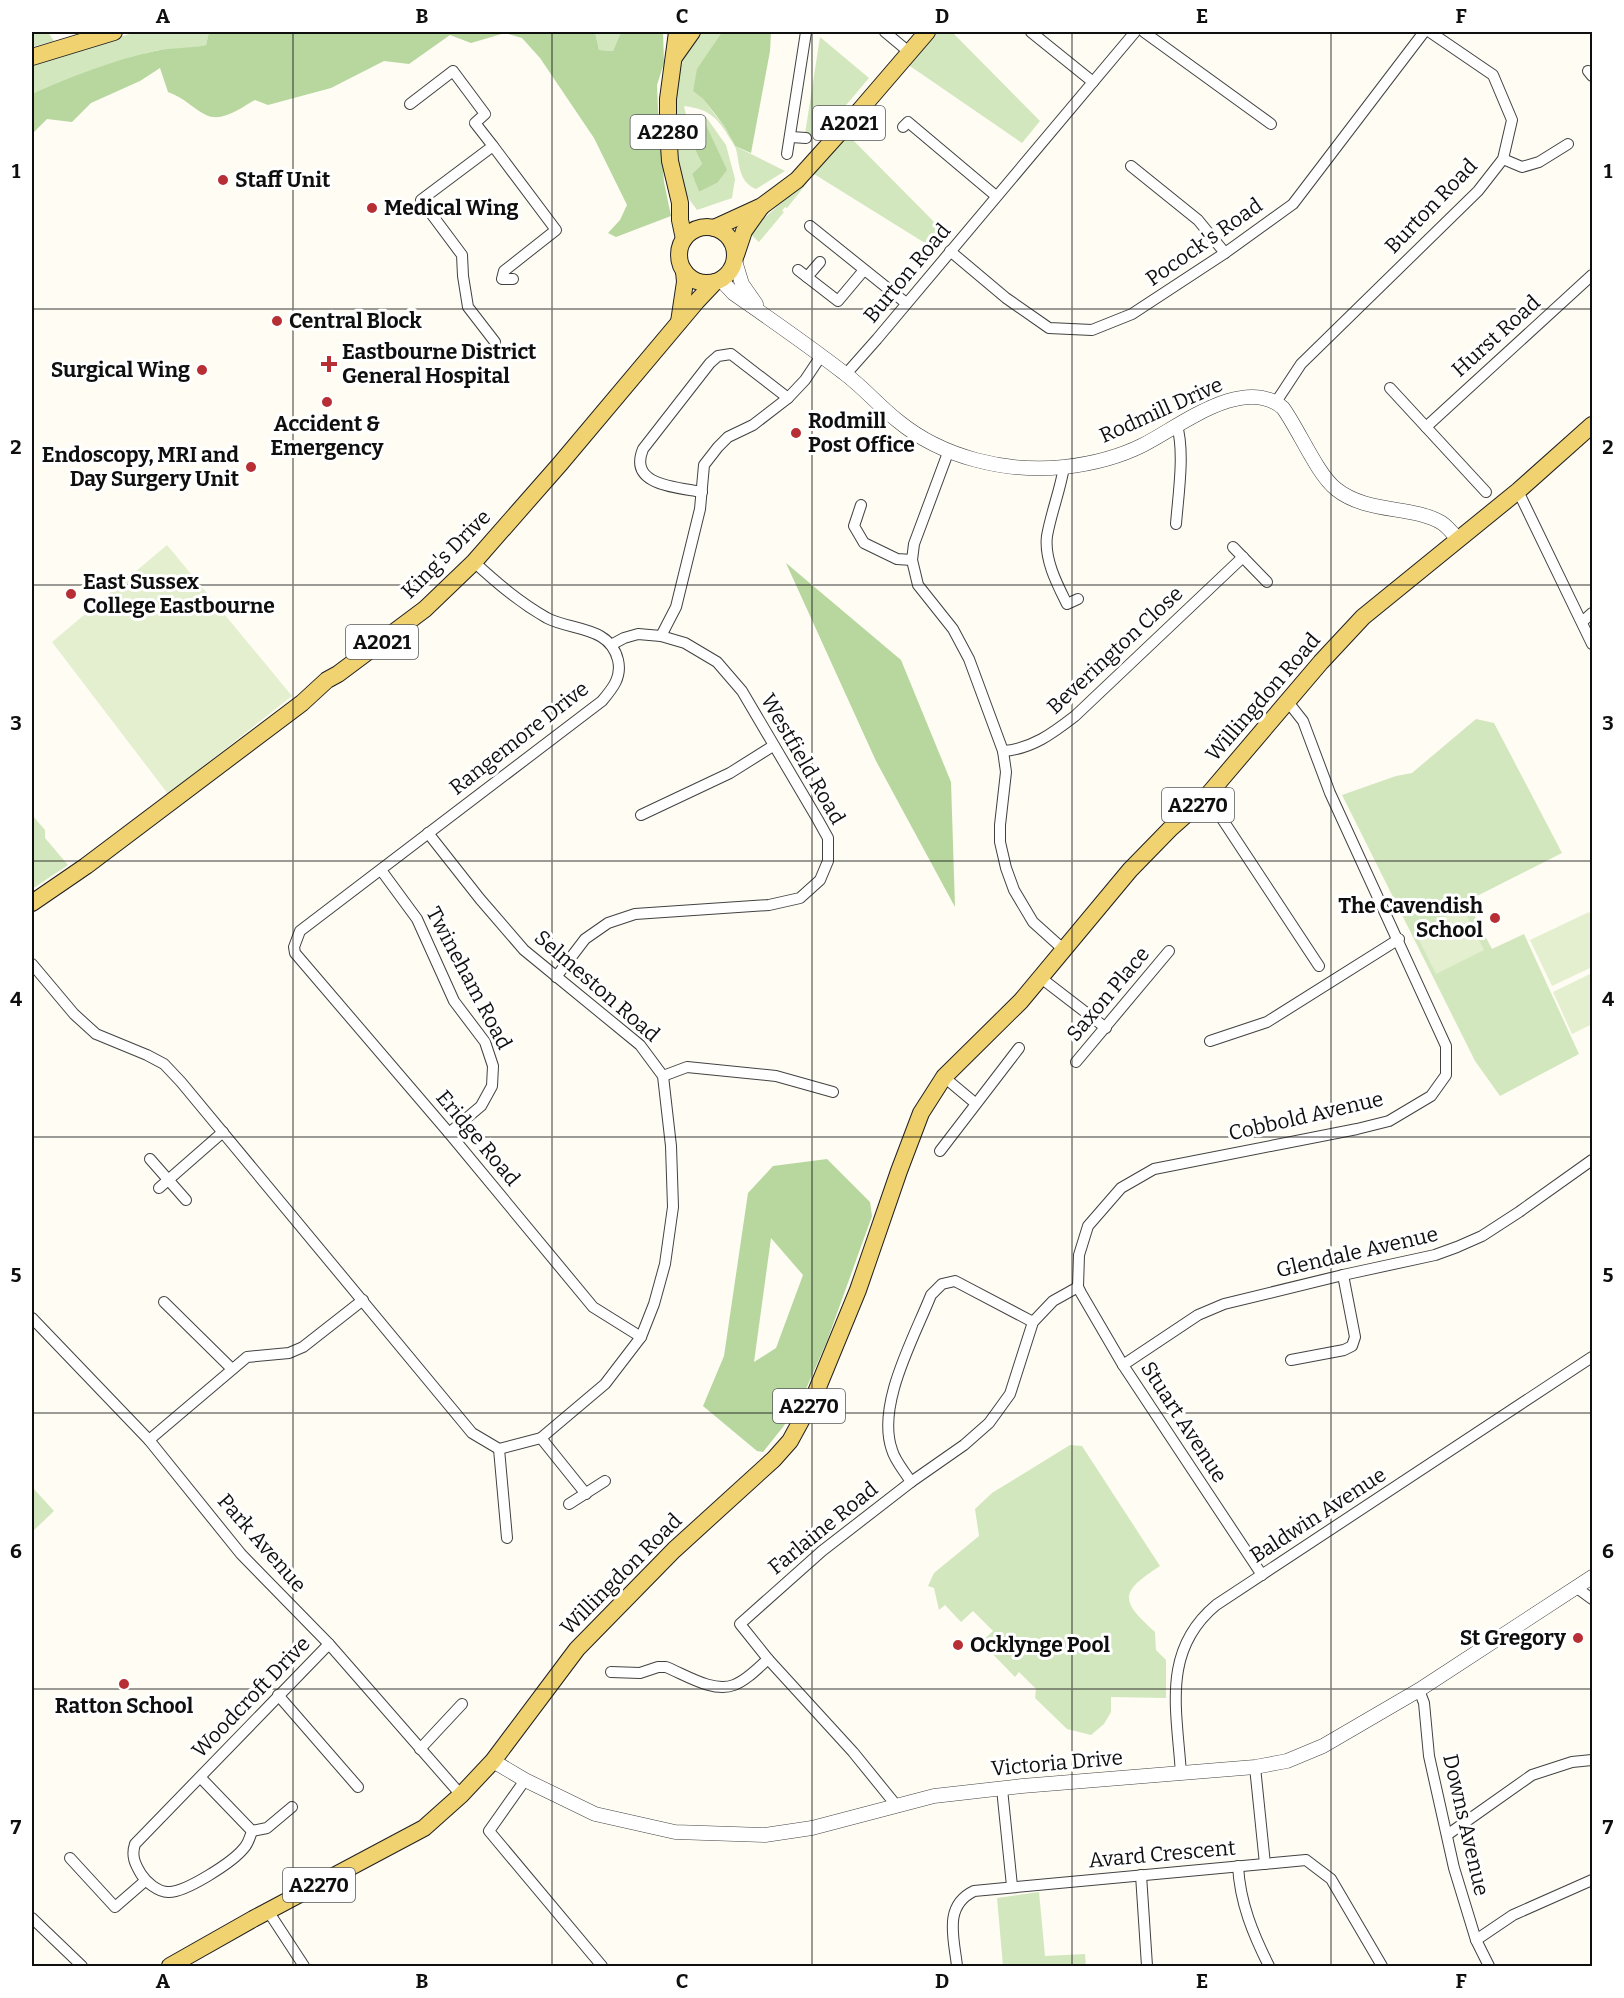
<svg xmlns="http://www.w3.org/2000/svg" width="1624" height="1998" font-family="Bitter,serif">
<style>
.green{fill:#d3e7be;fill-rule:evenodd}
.forest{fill:#b7d79e;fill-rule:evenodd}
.pitch{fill:#e4efcf}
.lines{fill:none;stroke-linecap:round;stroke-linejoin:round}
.minor-casing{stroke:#424242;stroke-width:12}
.tertiary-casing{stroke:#424242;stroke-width:15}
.primary-casing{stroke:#202020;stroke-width:18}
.minor{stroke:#fff;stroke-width:10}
.tertiary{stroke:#fff;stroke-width:14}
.primary{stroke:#f0d271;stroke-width:16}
.grid{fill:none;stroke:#0f0f0f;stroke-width:1.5;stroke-opacity:0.55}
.poi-dot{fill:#b72f35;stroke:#fff;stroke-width:2}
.labels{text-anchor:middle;stroke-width:6;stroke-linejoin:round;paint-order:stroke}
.shield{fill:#fff;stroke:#575757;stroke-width:1.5}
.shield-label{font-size:20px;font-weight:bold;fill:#0f0f0f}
.poi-label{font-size:21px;font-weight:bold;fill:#0f0f0f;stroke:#fff;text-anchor:start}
.street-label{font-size:21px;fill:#0f0f0f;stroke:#fff}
.neatline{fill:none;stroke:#0f0f0f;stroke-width:2}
.grid-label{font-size:20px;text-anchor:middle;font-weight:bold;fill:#0f0f0f}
</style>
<rect width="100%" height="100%" fill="#fefcf3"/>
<!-- green -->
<g class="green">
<path d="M32,32H48L54,41L32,47Z"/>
<path d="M136,32H209L206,45L191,48L158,50L131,57L32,94V64Z"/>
<path d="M595,32H621L613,51L599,50Z"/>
<path d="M698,32H722L698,69L693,91L703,99L726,129L735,146L785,171L756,189C738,181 740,165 736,149C734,143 729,138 726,132C714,114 706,109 684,106L686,115L706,117L726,145L735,179L732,198L697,210C692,203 685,195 682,186C670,148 671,89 686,52C689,45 694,38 698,32ZM691,141L717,183L699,192L692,174L702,164Z"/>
<path d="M934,32H952L1040,121L1022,143L907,64Z"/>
<path d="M820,37L869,78L819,137L805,134Z"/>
<path d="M847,134L945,233L933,248L814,174Z"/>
<path d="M805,182L807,183L787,208L785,207L782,211L784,212L759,242L749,233L754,227Z"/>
<path d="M1476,719L1494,723L1562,853L1467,901L1492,949L1524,934L1579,1054L1500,1096L1475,1061L1342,795L1396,776L1412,773Z"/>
<path d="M32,815L45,830V838L68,865L32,889Z"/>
<path d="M1070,1445L1082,1446L1160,1566C1120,1592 1119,1600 1155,1632L1156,1650L1166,1660V1698L1111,1697V1712L1104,1724L1091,1735L1067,1729L1035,1698L1036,1689L1019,1672L1015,1677L981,1642L993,1631L973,1611L961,1622L945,1605L939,1610L934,1588L928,1586L934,1573L979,1536L975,1509L992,1493Z"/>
<path d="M32,1487L54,1511L32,1532Z"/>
<path d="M1039,1892L1045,1956L1085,1954L1086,1966H1003L997,1898Z"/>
</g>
<!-- forest -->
<g class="forest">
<path d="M209,32H595L599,50L613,51L621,32H663L664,63L657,85L658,110L664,182L671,216L616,237L608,233L620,220L627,205L594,138L540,58L522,38L505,33L471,43L450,35L409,64L384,61L331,88L268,105L255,100C242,107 222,123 206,115C192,108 185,98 168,92L160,68L140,81L91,103L72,122L47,119L32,134V94C67,78 117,59 155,51C172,47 189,49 206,45Z"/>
<path d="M722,32H771L770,51L751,153L735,146L726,129L716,115L703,99L693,91L697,69Z"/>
<path d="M692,117L706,125L727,170L717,183L699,192L692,174L702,164L691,141L680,131Z"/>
<path d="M786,563L901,660L951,782L955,907L876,761Z"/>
<path d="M827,1159L870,1202L872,1216L827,1341L802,1398L783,1427L763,1452L757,1451L703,1406L724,1356L748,1193L773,1166ZM771,1238L803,1275L776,1348L754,1362Z"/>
</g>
<!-- pitch -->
<g class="pitch">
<path d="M167,545L292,696L168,794L52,642Z"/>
<path d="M1463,908L1484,950L1436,974L1415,932Z"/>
<path d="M1589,912L1592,919V967L1552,986L1530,940Z"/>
<path d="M1592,973V1024L1572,1034L1553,992Z"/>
</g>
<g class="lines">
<defs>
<g id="minor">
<path d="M885,32L909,52"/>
<path d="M1031,32L1093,82"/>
<path d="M1144,32L1271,124"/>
<path d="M1588,71L1592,76"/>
<path d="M410,104L453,71L485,114L475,123L493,146"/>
<path d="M903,127L908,122L996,196"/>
<path d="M791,137L806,138"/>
<path d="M787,154L806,32"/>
<path d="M1503,159L1522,167L1539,162L1568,144"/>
<path d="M1131,166L1198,220L1225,253"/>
<path d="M810,226L906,303"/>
<path d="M950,251L1006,298L1049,328L1092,330L1132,314L1225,253L1293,204L1424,32"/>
<path d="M798,270L838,301L864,270"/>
<path d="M807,277L820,262"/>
<path d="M495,342L468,307L463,276L462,255L421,200L493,146L556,230L504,271L502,279H513"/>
<path d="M846,374L877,339L1135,32"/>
<path d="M1390,388L1486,492"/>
<path d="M1276,402L1301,364L1478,191L1503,159L1512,120L1493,75L1430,32"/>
<path d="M1426,427L1592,275"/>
<path d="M949,450L914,544L912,560L918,585L953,629L969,659L1003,751L1006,772L1000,825V842L1006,868L1014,890L1033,922L1063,949"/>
<path d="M1064,467C1060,491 1051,513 1047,536C1044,559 1057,584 1067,604L1078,599"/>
<path d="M1518,491L1592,644"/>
<path d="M702,492C677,487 628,486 643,449L710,363L718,356L731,354L788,398"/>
<path d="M861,505L854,526L864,543L897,559L912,560"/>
<path d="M1176,524C1178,497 1185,452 1177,426"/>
<path d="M1233,547L1267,582"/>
<path d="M474,562C497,583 519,602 547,618C572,631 610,626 618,660C622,677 613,688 602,701L300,931L294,947L295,953L449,1133L593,1307L641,1337"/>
<path d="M1582,622L1592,613"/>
<path d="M661,636L676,607L700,509L704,465L718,447L728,437L753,425L788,398L805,380L821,356"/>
<path d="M1003,751C1032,749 1053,733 1075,716L1243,557"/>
<path d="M1207,796L1319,966"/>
<path d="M641,815L730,773L773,746"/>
<path d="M381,870L417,919L454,1001L485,1042L493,1066L492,1086L481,1106L449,1133"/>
<path d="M32,964L74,1014L96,1034L147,1055L164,1064L181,1082L472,1433L499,1449L541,1438L605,1384L641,1337L654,1304L665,1264L673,1207L671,1146L663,1076L640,1045L524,950L480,899L428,833"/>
<path d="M556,977L585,939L608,923L635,914L769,905L800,898L820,880L828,861V838L818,820L742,691L717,662L685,643L661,636L638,634L624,638L611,645"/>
<path d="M1041,978L1106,1028"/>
<path d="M1210,1041L1267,1022L1399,939"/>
<path d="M1076,1062L1169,951"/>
<path d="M663,1076L687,1067L776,1076L833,1092"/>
<path d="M944,1077L975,1103"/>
<path d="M940,1151L1019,1048"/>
<path d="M150,1159L186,1200"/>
<path d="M159,1188L223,1132"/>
<path d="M164,1302L232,1369"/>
<path d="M32,1318L149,1440L241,1554L329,1644L461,1795"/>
<path d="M1291,1360L1344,1350L1352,1346L1355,1337L1343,1275"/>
<path d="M1123,1365L1198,1315L1224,1304L1343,1275L1435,1255L1457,1247L1482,1236L1519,1212L1592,1160"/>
<path d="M541,1438L586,1494"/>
<path d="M149,1440L247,1357L289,1353L303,1347L363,1300"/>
<path d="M499,1449L507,1538"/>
<path d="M911,1482C905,1472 895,1461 892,1450C876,1405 914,1338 931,1295L942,1284L955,1281L1033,1322"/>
<path d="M569,1504L605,1481"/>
<path d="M1262,1575L1123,1365L1081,1293L1078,1287L1079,1255L1088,1226L1121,1188L1154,1169L1357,1129L1389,1121L1431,1096L1446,1075V1046L1330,793L1303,721L1288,702"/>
<path d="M1577,1588L1592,1599"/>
<path d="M611,1672L640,1673L658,1667H666C686,1675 713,1693 734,1685C747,1680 758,1668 768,1659"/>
<path d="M1419,1690L1424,1703L1429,1756L1454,1868L1476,1940L1489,1966"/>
<path d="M278,1695L358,1787"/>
<path d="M420,1749L462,1704"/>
<path d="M1255,1767L1265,1864"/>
<path d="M1181,1774C1177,1710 1161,1651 1216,1605L1592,1357"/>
<path d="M201,1778L252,1831C250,1837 248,1844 244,1848C233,1862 185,1893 168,1892C158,1892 146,1882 141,1874C135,1864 131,1856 135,1844L329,1644"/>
<path d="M525,1780L489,1831L602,1966"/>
<path d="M1002,1789L1012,1886"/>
<path d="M896,1805L853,1752L768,1659L740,1624L822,1551L911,1482L964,1445L989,1423L1010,1394L1033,1322L1053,1301L1078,1287"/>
<path d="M252,1831L267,1828L292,1807"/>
<path d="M1447,1835L1532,1775L1572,1762L1592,1760"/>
<path d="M70,1858L115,1907L145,1881"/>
<path d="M1238,1866C1240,1903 1253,1934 1269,1966"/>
<path d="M1141,1875L1147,1966"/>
<path d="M268,1911L304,1966"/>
<path d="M32,1918L82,1966"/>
<path d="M1476,1940L1513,1915L1592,1880"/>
<path d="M957,1966C954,1938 943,1906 974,1891L1306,1860L1331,1879L1382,1966"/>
</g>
<g id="tertiary">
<path d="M735,261L742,284L756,304"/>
<path d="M721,280L733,293C770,319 808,345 844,373C863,387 879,406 898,421C943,458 1007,473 1064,467C1091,464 1119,457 1143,445C1179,427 1244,374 1283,408C1299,430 1317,474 1336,489C1367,514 1412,505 1442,523C1448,527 1453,534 1458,539"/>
<path d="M493,1761L525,1780L595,1814L675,1832L765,1835L812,1828L934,1796L1022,1786L1255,1767L1287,1761L1323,1746L1419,1690L1592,1577"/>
</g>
<g id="primary">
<path d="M677,32L668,99V131L670,161L680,203V220L684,239"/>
<path d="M675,56L692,32"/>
<path d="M32,57L114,32"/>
<circle cx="707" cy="255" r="28"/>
<path d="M714,228L762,206L797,180L860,110L927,32"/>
<path d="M736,255L744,231L761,207"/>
<path d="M679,322L685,282L684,271"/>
<path d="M32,903L86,866L302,703L327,680L338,674L425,609L474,562L560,464L697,301L715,282"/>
<path d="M170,1966L253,1919L424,1828L461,1795L493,1761L577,1649L674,1550L774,1459L790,1441L814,1397L858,1290L899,1171L921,1113L944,1077L1021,1001L1130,870L1171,828L1207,796L1321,662L1363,617L1518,491L1592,425"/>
</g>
</defs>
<!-- minor casing -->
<use href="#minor" class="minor-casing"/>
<!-- tertiary casing -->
<use href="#tertiary" class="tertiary-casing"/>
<!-- primary casing -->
<use href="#primary" class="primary-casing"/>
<!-- minor -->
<use href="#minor" class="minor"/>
<!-- tertiary -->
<use href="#tertiary" class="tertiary"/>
<!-- primary -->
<use href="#primary" class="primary"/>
</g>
<!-- grid -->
<path class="grid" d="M293,32V1966M552,32V1966M812,32V1966M1072,32V1966M1331,32V1966M32,309H1592M32,585H1592M32,861H1592M32,1137H1592M32,1413H1592M32,1689H1592"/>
<!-- markers -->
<g class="poi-dot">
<circle cx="223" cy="180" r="6"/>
<circle cx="372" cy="208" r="6"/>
<circle cx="277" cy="321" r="6"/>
<path d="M326 355h6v6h6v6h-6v6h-6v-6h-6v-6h6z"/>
<circle cx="202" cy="370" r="6"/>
<circle cx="327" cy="402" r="6"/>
<circle cx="796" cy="433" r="6"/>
<circle cx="251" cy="467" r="6"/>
<circle cx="71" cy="594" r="6"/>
<circle cx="1495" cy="918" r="6"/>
<circle cx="1578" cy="1638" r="6"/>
<circle cx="958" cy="1645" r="6"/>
<circle cx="124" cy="1684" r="6"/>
</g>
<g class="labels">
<!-- shield labels -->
<g class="shield">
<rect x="813" y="106" width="72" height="34" rx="4.5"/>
<rect x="630.5" y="115" width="75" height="34" rx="4.5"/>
<rect x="346" y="625" width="72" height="34" rx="4.5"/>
<rect x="1162" y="788" width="72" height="34" rx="4.5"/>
<rect x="773" y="1389" width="72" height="34" rx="4.5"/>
<rect x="283" y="1868" width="72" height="34" rx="4.5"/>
</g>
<g class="shield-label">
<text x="849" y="130">A2021</text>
<text x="668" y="139">A2280</text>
<text x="382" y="649">A2021</text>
<text x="1198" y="812">A2270</text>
<text x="809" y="1413">A2270</text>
<text x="319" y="1892">A2270</text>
</g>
<!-- poi labels -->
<g class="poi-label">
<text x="235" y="187">Staff Unit</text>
<text x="384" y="215">Medical Wing</text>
<text x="289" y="328">Central Block</text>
<text x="342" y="359">Eastbourne District<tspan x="342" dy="24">General Hospital</tspan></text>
<text x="190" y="377" text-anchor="end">Surgical Wing</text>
<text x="808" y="428">Rodmill<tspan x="808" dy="24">Post Office</tspan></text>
<text x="327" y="431" text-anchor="middle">Accident &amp;<tspan x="327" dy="24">Emergency</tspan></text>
<text x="239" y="462" text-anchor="end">Endoscopy, MRI and<tspan x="239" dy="24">Day Surgery Unit</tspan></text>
<text x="83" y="589">East Sussex<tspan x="83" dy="24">College Eastbourne</tspan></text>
<text x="1483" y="913" text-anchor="end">The Cavendish<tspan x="1483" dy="24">School</tspan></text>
<text x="1566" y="1645" text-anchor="end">St Gregory</text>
<text x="970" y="1652">Ocklynge Pool</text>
<text x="124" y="1713" text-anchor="middle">Ratton School</text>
</g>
<!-- street labels -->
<g class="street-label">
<text transform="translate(1431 206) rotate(-46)" y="7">Burton Road</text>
<text transform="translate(1204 242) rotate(-35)" y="7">Pocock's Road</text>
<text transform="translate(907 273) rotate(-50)" y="7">Burton Road</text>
<text transform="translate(1496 336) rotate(-42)" y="7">Hurst Road</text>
<text transform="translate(1161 410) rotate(-24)" y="7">Rodmill Drive</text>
<text transform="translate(446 554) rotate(-45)" y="7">King's Drive</text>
<text transform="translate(1115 650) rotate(-43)" y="7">Beverington Close</text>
<text transform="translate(1263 697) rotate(-49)" y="7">Willingdon Road</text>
<text transform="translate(519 738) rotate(-38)" y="7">Rangemore Drive</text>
<text transform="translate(803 759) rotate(60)" y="7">Westfield Road</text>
<text transform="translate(469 978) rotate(62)" y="7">Twineham Road</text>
<text transform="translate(597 986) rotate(41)" y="7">Selmeston Road</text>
<text transform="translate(1108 994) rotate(-50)" y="7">Saxon Place</text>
<text transform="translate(1306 1116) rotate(-13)" y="7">Cobbold Avenue</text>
<text transform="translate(478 1138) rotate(50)" y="7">Eridge Road</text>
<text transform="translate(1357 1252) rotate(-13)" y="7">Glendale Avenue</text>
<text transform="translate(1184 1422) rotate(57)" y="7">Stuart Avenue</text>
<text transform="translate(1318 1515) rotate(-33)" y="7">Baldwin Avenue</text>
<text transform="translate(823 1528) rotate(-39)" y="7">Farlaine Road</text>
<text transform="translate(262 1543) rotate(49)" y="7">Park Avenue</text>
<text transform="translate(621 1574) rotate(-45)" y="7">Willingdon Road</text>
<text transform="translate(251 1697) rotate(-46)" y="7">Woodcroft Drive</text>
<text transform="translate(1057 1763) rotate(-5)" y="7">Victoria Drive</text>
<text transform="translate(1466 1825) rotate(77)" y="7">Downs Avenue</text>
<text transform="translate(1162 1854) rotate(-5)" y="7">Avard Crescent</text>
</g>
</g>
<!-- border -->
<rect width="1624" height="1998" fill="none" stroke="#ffffff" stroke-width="66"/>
<rect x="33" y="33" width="1558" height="1932" class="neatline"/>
<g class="grid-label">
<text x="163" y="23">A</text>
<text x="422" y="23">B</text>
<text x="682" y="23">C</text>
<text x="942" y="23">D</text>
<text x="1202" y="23">E</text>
<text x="1461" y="23">F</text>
<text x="16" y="178">1</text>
<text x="1608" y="178">1</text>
<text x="16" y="454">2</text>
<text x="1608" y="454">2</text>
<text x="16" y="730">3</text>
<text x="1608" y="730">3</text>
<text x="16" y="1006">4</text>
<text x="1608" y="1006">4</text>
<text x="16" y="1282">5</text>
<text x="1608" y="1282">5</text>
<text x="16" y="1558">6</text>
<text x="1608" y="1558">6</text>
<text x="16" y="1834">7</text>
<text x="1608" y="1834">7</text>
<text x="163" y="1988">A</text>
<text x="422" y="1988">B</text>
<text x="682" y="1988">C</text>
<text x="942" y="1988">D</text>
<text x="1202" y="1988">E</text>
<text x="1461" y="1988">F</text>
</g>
</svg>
